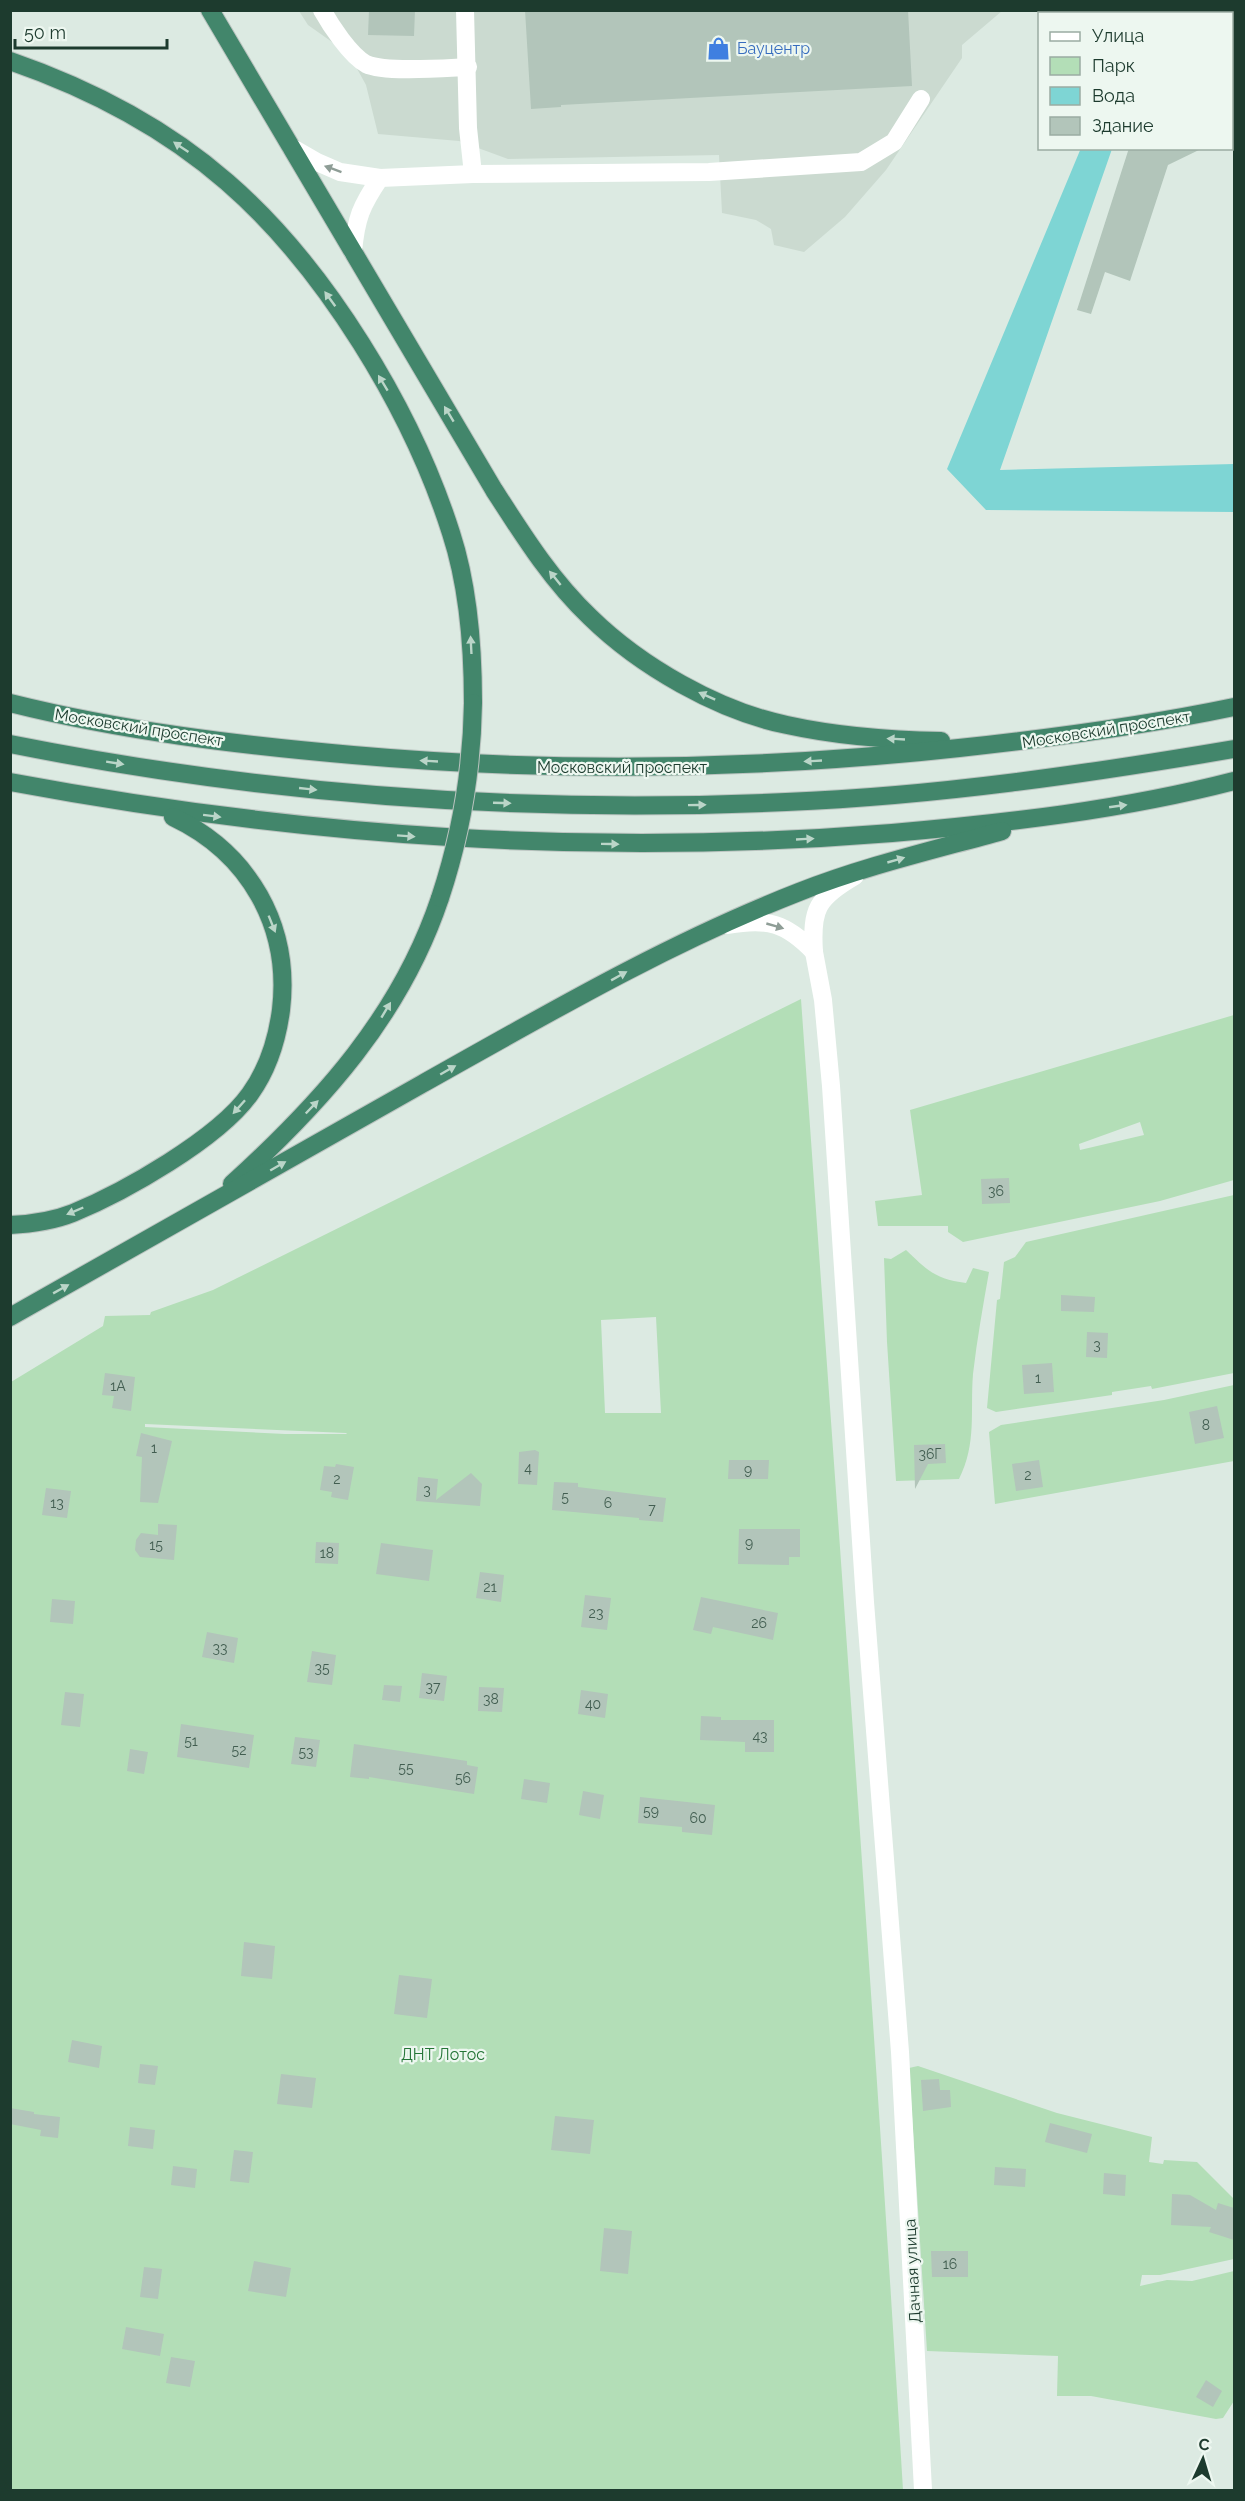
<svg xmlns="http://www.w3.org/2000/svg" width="1245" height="2501" font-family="Raleway,sans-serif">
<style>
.built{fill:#cbdad0}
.green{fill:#b3deb7;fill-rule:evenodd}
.water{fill:#7ed5d4}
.building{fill:#b2c5ba}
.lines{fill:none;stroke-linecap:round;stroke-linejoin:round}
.trunk-casing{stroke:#bbc4c0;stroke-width:20}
.minor{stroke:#fff;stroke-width:18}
.trunk{stroke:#42866b;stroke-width:18}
.trunk-bridge-casing{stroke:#bbc4c0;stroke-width:20;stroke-linecap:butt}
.trunk-bridge{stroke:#42866b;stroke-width:18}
.oneway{fill:#bad5c8}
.oneway2{fill:#8e9d96}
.labels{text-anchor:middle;stroke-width:4.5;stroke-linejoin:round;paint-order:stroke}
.number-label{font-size:14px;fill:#425e51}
.shop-label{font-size:16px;fill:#366cbe;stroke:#edf7f0;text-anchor:start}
.street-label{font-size:16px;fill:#1d3b2e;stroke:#edf7f0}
.park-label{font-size:16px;fill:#247536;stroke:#edf7f0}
</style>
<rect width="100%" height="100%" fill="#dceae2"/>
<!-- built -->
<path class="built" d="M299,11H1002L962,45V58L886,170L845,217L804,252L774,245L771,229L756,220L722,213L719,155L508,159L459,141L378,134L366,85L349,54L308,25Z"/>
<!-- green -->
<g class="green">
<path d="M801,999C836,1496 873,1993 903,2490H11V1382L103,1326L105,1316L150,1315L151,1312L213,1290ZM656,1317L661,1413H605L601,1320ZM145,1424L346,1433L347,1434H285L145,1427Z"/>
<path d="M1234,1015V1180L1160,1201L963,1242L948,1232V1226H878L875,1201L922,1195L910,1110ZM1140,1122L1144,1135L1080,1150L1079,1144Z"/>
<path d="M1234,1195V1373L1152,1389L1151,1386L1112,1392V1395L996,1412L987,1408L997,1300L1000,1299L1004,1262L1015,1257L1026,1242Z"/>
<path d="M906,1250C927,1270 935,1279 966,1283L973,1268L989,1272C983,1306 977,1339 973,1374C970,1412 977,1443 959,1479L896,1481L887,1342L884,1258L891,1259Z"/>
<path d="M1234,1385V1461L995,1504L989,1432L1001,1425L1164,1400Z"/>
<path d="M918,2066L1057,2113L1152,2137L1149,2162L1163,2164L1164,2160L1197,2162L1234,2199V2259L1160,2275H1142L1140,2286L1167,2280L1192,2281L1234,2271V2401L1223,2418L1216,2419L1091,2396H1057L1058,2356L927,2351L909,2068Z"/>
</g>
<!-- water -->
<path class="water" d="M1081,148L1112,149L1000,470L1234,464V512L986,510L947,469Z"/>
<!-- building -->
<g class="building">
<path d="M369,10H415L414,36L368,35Z"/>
<path d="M525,10H908L912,86L561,105V107L531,109Z"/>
<path d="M1129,148H1203L1168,165L1130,281L1105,272L1091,314L1077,310Z"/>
<path d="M1009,1178L1010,1203L982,1204L981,1179Z"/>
<path d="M1061,1295L1095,1297L1094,1312L1061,1311Z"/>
<path d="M1087,1332L1108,1333L1107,1358L1086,1357Z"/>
<path d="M1052,1363L1054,1392L1024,1394L1022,1365Z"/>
<path d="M105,1373L135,1377L131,1411L112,1408L114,1396L102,1395Z"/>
<path d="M1217,1406L1224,1438L1195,1444L1189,1412Z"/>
<path d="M141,1433L172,1441L158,1503L140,1502L142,1457L136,1456Z"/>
<path d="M945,1444L946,1463L928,1464L915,1489L914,1445Z"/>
<path d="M535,1450L539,1452L537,1485L518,1484L519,1452Z"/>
<path d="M729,1460H769L768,1479H728Z"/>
<path d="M1039,1460L1043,1487L1016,1491L1012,1464Z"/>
<path d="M336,1464L354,1467L348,1500L331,1497L332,1492L320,1490L324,1466L335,1467Z"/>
<path d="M471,1473L482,1484L480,1506L416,1501L418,1477L438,1479L436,1500Z"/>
<path d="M554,1482L578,1483V1487L666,1498L663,1522L639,1520V1518L552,1510Z"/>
<path d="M46,1488L71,1491L67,1518L42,1515Z"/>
<path d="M158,1524L177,1525L174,1560L140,1557L135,1550L136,1540L141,1533L158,1535Z"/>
<path d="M739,1529H800V1557H789V1565L738,1564Z"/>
<path d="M316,1542L339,1543L338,1564L315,1563Z"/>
<path d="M381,1543L433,1550L429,1581L376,1574Z"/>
<path d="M480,1572L504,1575L501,1602L476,1598Z"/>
<path d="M585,1595L611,1598L607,1630L581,1627Z"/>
<path d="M701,1597L778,1613L773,1640L713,1627L711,1634L693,1630Z"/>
<path d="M52,1599L75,1601L73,1624L50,1622Z"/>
<path d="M207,1632L238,1638L234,1663L202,1657Z"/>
<path d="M312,1651L336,1655L332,1685L307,1682Z"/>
<path d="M422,1673L447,1676L444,1701L419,1698Z"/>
<path d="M384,1685L402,1686L400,1702L382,1700Z"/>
<path d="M479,1687L504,1688L502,1712L478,1711Z"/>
<path d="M581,1690L608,1694L605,1718L578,1714Z"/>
<path d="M65,1692L84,1694L80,1727L61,1725Z"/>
<path d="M701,1716L721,1717V1720H774V1752H745V1742L700,1740Z"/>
<path d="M181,1724L254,1735L249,1768L177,1757Z"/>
<path d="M295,1737L320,1740L316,1767L291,1764Z"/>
<path d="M354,1744L467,1761V1765L478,1767L474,1794L369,1777V1779L350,1777Z"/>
<path d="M130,1749L148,1752L144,1774L127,1771Z"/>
<path d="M524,1779L550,1783L547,1803L521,1799Z"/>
<path d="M583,1791L604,1795L600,1819L579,1815Z"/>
<path d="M640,1797L715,1805L712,1835L682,1832V1827L638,1823Z"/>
<path d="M244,1942L275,1946L272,1979L241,1976Z"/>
<path d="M399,1975L432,1979L427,2018L394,2014Z"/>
<path d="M72,2040L102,2046L99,2068L68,2062Z"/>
<path d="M140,2064L158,2066L155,2085L138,2083Z"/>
<path d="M281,2074L316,2078L312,2108L277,2104Z"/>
<path d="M939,2079L940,2090H950L951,2107L923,2111L921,2080Z"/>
<path d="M10,2108L34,2112V2114L60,2117L58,2138L40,2136L41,2130L10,2124Z"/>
<path d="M555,2116L594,2120L590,2154L551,2150Z"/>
<path d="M1050,2123L1092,2134L1087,2153L1045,2142Z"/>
<path d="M130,2127L155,2130L153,2149L128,2146Z"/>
<path d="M234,2150L253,2152L249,2183L230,2181Z"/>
<path d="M173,2166L197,2169L195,2188L171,2185Z"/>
<path d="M995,2167L1026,2169L1025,2187L994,2185Z"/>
<path d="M1104,2173L1126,2175L1125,2196L1103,2194Z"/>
<path d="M1172,2194L1190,2195L1216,2210L1218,2203L1234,2208V2240L1209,2232L1211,2227L1171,2225Z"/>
<path d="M604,2228L632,2231L628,2274L600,2271Z"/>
<path d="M931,2251H968V2277H932Z"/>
<path d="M254,2261L291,2268L286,2297L248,2291Z"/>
<path d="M144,2267L162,2269L158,2299L140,2297Z"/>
<path d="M126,2327L164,2334L160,2356L122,2349Z"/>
<path d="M171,2357L195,2361L190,2387L166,2383Z"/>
<path d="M1206,2380L1222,2391L1213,2407L1196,2397Z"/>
</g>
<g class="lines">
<defs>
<g id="trunk">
<path d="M210,10L494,490C523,535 551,580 590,617C640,666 718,711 787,725C837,736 890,740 941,741"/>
<path d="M10,61C88,88 165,128 227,182C325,267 412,410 451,533C469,588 473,647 473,703"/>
<path d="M10,703C122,731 238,745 353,755C556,773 757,770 959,748C1052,738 1143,726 1234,707"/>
<path d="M10,744C266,795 526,814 786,802C937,796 1086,774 1234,749"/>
<path d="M10,782C305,837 593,857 892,833C1007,823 1122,810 1234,781"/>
<path d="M232,1184C322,1102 401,1015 440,898"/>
<path d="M10,1225C32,1224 53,1221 73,1213C124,1192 218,1139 250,1094C268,1069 277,1040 281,1010C291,926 249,853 173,817"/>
<path d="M10,1317C148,1240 285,1162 422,1084C545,1015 668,943 799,892C865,866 934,850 1002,831"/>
</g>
</defs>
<!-- trunk casing -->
<use href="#trunk" class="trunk-casing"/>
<!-- minor -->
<g class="minor">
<path d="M322,10C331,26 350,55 366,64C385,73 445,68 468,67"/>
<path d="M465,10L468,128L473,174"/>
<path d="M291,147L317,162L340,172L380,178L473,174L709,172L861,162L894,142L921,99"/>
<path d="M353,252C356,218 361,206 380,178"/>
<path d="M728,925C768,918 786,923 814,952C811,909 817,898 855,876"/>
<path d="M814,952L823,1000L831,1086L865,1602L900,2052L923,2490"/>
</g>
<!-- trunk -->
<use href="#trunk" class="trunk"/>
<defs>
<path id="trunk-bridge" d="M440,898C461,835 472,769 473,703"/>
</defs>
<!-- trunk-bridge casing -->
<use href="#trunk-bridge" class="trunk-bridge-casing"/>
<!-- trunk-bridge -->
<use href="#trunk-bridge" class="trunk-bridge"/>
</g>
<!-- one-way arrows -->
<defs><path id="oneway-solid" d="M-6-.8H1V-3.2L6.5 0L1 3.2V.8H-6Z" transform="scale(1.5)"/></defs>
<g class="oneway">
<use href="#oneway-solid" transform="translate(181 147) rotate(-146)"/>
<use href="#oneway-solid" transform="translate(330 299) rotate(-126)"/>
<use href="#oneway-solid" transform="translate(383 383) rotate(-121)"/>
<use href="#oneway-solid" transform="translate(449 414) rotate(-121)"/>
<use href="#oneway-solid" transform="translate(555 578) rotate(-129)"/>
<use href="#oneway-solid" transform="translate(471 645) rotate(-93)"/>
<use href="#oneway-solid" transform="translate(707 696) rotate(-156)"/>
<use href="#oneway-solid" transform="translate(896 739) rotate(-177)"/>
<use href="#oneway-solid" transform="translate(429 761) rotate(-177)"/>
<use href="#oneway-solid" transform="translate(813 761) rotate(177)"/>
<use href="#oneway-solid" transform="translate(115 763) rotate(9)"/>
<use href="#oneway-solid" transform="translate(308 789) rotate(6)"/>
<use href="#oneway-solid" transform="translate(502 803) rotate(2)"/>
<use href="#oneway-solid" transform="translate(697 805) rotate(-1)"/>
<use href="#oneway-solid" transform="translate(1118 806) rotate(-8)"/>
<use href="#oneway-solid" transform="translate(212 816) rotate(7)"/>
<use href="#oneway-solid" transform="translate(406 836) rotate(4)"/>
<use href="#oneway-solid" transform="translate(805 839) rotate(-3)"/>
<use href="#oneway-solid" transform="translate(610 844) rotate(1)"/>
<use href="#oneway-solid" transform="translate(896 860) rotate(-16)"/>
<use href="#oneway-solid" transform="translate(272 924) rotate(68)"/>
<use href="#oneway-solid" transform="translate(619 976) rotate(-29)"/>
<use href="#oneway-solid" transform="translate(386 1010) rotate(-59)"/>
<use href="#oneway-solid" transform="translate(448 1070) rotate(-30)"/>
<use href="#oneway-solid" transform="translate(239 1107) rotate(132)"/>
<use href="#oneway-solid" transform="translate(312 1107) rotate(-46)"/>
<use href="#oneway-solid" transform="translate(278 1166) rotate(-30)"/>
<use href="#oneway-solid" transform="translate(75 1211) rotate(157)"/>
<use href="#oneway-solid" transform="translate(61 1289) rotate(-29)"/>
</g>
<g class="oneway2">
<use href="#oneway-solid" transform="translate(333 169) rotate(-160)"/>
<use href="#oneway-solid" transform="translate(775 926) rotate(16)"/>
</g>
<!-- icons -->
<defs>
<symbol id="shop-bare" viewBox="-9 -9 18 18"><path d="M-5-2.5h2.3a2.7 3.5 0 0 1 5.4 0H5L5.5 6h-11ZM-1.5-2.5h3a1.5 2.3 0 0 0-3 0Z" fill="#3f7fe0" stroke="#edf7f0" stroke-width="2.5" paint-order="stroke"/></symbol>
</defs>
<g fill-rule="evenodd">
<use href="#shop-bare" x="702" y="32" width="33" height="33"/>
</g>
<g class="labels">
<!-- number labels -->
<g class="number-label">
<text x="996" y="1196">36</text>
<text x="1097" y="1350">3</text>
<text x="1038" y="1383">1</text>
<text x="118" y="1391">1А</text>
<text x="1206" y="1430">8</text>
<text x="154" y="1453">1</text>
<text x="930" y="1459">36Г</text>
<text x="528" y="1473">4</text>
<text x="748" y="1475">9</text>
<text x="1028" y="1480">2</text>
<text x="337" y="1484">2</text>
<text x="427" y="1495">3</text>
<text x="565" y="1502">5</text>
<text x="57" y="1508">13</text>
<text x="608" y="1508">6</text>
<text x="652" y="1514">7</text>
<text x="749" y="1548">9</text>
<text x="156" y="1550">15</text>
<text x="327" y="1558">18</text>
<text x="490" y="1592">21</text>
<text x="596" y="1618">23</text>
<text x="759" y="1628">26</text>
<text x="220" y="1653">33</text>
<text x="322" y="1673">35</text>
<text x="433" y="1692">37</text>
<text x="491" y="1704">38</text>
<text x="593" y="1709">40</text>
<text x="760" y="1741">43</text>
<text x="191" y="1746">51</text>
<text x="239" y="1755">52</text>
<text x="306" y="1757">53</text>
<text x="406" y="1773">55</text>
<text x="463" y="1783">56</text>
<text x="651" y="1816">59</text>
<text x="698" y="1823">60</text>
<text x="950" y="2269">16</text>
</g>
<!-- shop labels -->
<g class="shop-label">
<text x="737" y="54">Бауцентр</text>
</g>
<!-- street labels -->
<g class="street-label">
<text transform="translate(139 727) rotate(9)" y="6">Московский проспект</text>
<text transform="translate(1106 729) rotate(-9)" y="6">Московский проспект</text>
<text x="622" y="773">Московский проспект</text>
<text transform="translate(912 2271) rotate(-93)" y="6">Дачная улица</text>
</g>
<!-- park labels -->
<g class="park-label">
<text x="443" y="2060">ДНТ Лотос</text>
</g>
</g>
<!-- border -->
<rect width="1245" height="2501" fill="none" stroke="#1d3b2e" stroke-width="24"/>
<!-- legend -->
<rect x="1038" y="12" width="195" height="138" fill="#edf7f0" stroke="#9aaca2" stroke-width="1.5"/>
<rect x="1050" y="32" width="30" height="9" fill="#ffffff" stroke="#9aaca2" stroke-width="1.5"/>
<text x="1092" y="42" font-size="18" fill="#1d3b2e">Улица</text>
<rect x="1050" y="57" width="30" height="18" fill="#b3deb7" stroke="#9aaca2" stroke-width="1.5"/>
<text x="1092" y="72" font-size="18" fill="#1d3b2e">Парк</text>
<rect x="1050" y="87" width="30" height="18" fill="#7ed5d4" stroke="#9aaca2" stroke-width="1.5"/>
<text x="1092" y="102" font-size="18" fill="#1d3b2e">Вода</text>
<rect x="1050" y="117" width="30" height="18" fill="#b2c5ba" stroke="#9aaca2" stroke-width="1.5"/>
<text x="1092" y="132" font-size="18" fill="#1d3b2e">Здание</text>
<!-- north arrow -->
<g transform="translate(1203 2459) rotate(4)" stroke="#edf7f0" stroke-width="4.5" paint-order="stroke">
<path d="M0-4.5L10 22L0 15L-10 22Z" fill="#1d3b2e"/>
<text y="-9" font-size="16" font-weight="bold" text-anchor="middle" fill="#1d3b2e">С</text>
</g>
<!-- scale -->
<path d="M15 39v9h152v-9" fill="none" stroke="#1d3b2e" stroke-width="3"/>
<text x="24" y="39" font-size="18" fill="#1d3b2e" stroke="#edf7f0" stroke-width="4.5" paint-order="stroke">50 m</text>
</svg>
